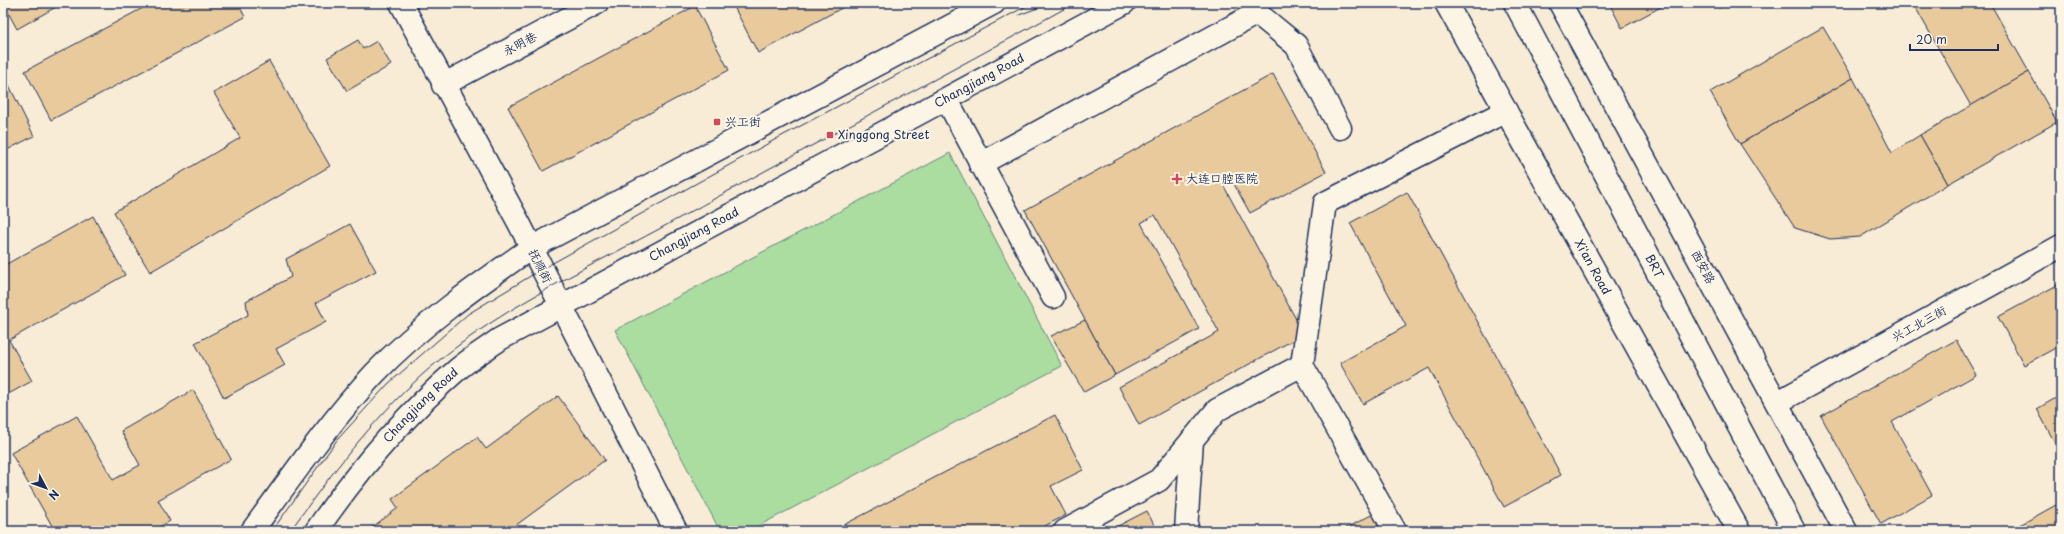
<svg xmlns="http://www.w3.org/2000/svg" width="2064" height="534" font-family="'Playpen Sans','LXGW WenKai TC',sans-serif">
<style>
.green{fill:#aadd9f;stroke:#62867e}
.building{fill:#e9ca9c;stroke:#1b2f5e}
.lines{fill:none;stroke-linecap:round;stroke-linejoin:round}
.minor-casing{stroke:#1b2f5e;stroke-width:25}
.major-casing{stroke:#1b2f5e;stroke-width:25}
.minor{stroke:#fcf5e5;stroke-width:22}
.major{stroke:#fcf5e5;stroke-width:22}
.tram{stroke:#1b2f5e;stroke-width:1}
.poi-dot{fill:#d1495b;stroke:#fcf5e5;stroke-width:1.5}
.labels{text-anchor:middle;stroke-width:4;stroke-linejoin:round;paint-order:stroke}
.street-label{font-size:12px;fill:#1b2f5e;stroke:#fcf5e5}
.poi-label{font-size:12px;fill:#1b2f5e;stroke:#fcf5e5;text-anchor:start}
</style>
<rect width="100%" height="100%" fill="#f8ecd6"/>
<filter id="ink" filterUnits="userSpaceOnUse"><feTurbulence type="fractalNoise" baseFrequency=".025" numOctaves="2"/><feDisplacementMap in="SourceGraphic" scale="8" xChannelSelector="R" yChannelSelector="G"/><feConvolveMatrix kernelMatrix="1 2 1 2 8 2 1 2 1" color-interpolation-filters="sRGB"/></filter>
<g filter="url(#ink)">
<!-- green -->
<path class="green" d="M950,153L1062,366L749,531H720L615,330Z"/>
<!-- building -->
<g class="building">
<path d="M3,3H63L17,29Z"/>
<path d="M152,3H238L245,17L51,120L25,71Z"/>
<path d="M732,3H851L758,53Z"/>
<path d="M1609,3H1668L1622,28Z"/>
<path d="M1716,3H1728L1719,8Z"/>
<path d="M1913,3H1990L2029,72L1971,106Z"/>
<path d="M695,6L729,70L543,171L508,107Z"/>
<path d="M1823,27L1853,78L1740,144L1710,92Z"/>
<path d="M358,40L363,49L377,41L391,65L347,91L327,58Z"/>
<path d="M269,61L330,166L150,272L114,212L240,138L214,93Z"/>
<path d="M2029,72L2057,122L1948,184L1920,135Z"/>
<path d="M3,73L34,136L3,152Z"/>
<path d="M1273,74L1326,172L1250,213L1229,175L1220,179L1304,334L1139,425L1119,387L1219,332L1155,215L1141,223L1199,329L1115,375L1025,210Z"/>
<path d="M1853,78L1892,153L1920,135L1948,184L1860,237L1830,239L1795,228L1740,144Z"/>
<path d="M1407,192L1561,475L1504,507L1429,368L1363,404L1340,363L1406,326L1350,223Z"/>
<path d="M93,216L125,275L9,340L32,381L3,397V266Z"/>
<path d="M350,224L376,271L316,303L326,322L276,349L285,365L224,398L195,343L248,315L246,301L291,277L286,259Z"/>
<path d="M2061,283V345L2024,365L1998,317Z"/>
<path d="M1085,320L1115,375L1084,392L1051,336Z"/>
<path d="M1956,340L1976,375L1892,422L1932,495L1881,524L1821,416Z"/>
<path d="M193,390L231,459L158,500L170,521L152,531H55L11,453L77,416L113,480L140,465L121,431Z"/>
<path d="M2061,395V440L2055,443L2037,409Z"/>
<path d="M558,396L605,460L508,531H367L398,508L392,499L477,437L486,449Z"/>
<path d="M1055,415L1083,470L1051,486L1066,515L1035,531H832Z"/>
<path d="M2056,505L2061,514V531H2009Z"/>
<path d="M1147,511L1157,531H1108Z"/>
<path d="M1373,514L1382,531H1341Z"/>
</g>
<g class="lines">
<defs>
<g id="minor">
<path d="M401,3L519,223L676,531"/>
<path id="s1" d="M1515,3L1794,531"/>
<path d="M443,85L597,3"/>
<path d="M947,100L1053,297"/>
<path d="M980,164L1257,13L1296,45L1340,128"/>
<path d="M1302,365L1395,531"/>
<path d="M1778,402L2061,246"/>
<path d="M1065,531L1159,480L1217,410L1302,365L1325,203L1506,111"/>
<path d="M1186,531L1192,440"/>
</g>
<g id="major">
<path id="s2" d="M1446,3L1739,531"/>
<path d="M1560,3L1846,531"/>
<path d="M252,531C290,479 331,420 375,373C421,325 476,286 531,248L994,3"/>
<path id="s3" d="M316,531C357,471 403,417 458,369C471,358 486,349 500,339L1124,3"/>
</g>
</defs>
<!-- minor casing -->
<use href="#minor" class="minor-casing"/>
<!-- major casing -->
<use href="#major" class="major-casing"/>
<!-- minor -->
<use href="#minor" class="minor"/>
<!-- major -->
<use href="#major" class="major"/>
<!-- tram -->
<g class="tram">
<path d="M1019,15L1051,3"/>
<path d="M272,531L337,440L388,384L468,314L542,269L778,138L1032,3"/>
<path d="M290,531C330,475 372,420 423,374C493,312 580,272 661,228C798,152 937,79 1075,3"/>
</g>
</g>
</g>
<!-- markers -->
<g class="poi-dot">
<rect x="713" y="118" width="8" height="8" rx="2"/>
<rect x="826" y="131" width="8" height="8" rx="2"/>
<path d="M1175 173h4v4h4v4h-4v4h-4v-4h-4v-4h4z"/>
</g>
<g class="labels">
<!-- street labels -->
<g class="street-label">
<text transform="translate(520 44) rotate(-28)" y="4">永明巷</text>
<text dy="4" stroke="none"><textPath href="#s3" startOffset="812">Changjiang Road</textPath></text>
<text dy="4" stroke="none"><textPath href="#s3" startOffset="488">Changjiang Road</textPath></text>
<text transform="translate(540 266) rotate(63)" y="4">抚顺街</text>
<text dy="4" stroke="none"><textPath href="#s2" startOffset="302">Xi'an Road</textPath></text>
<text dy="4" stroke="none"><textPath href="#s1" startOffset="298">BRT</textPath></text>
<text transform="translate(1703 267) rotate(62)" y="4">西安路</text>
<text transform="translate(1919 324) rotate(-29)" y="4">兴工北三街</text>
<text dy="4" stroke="none"><textPath href="#s3" startOffset="164">Changjiang Road</textPath></text>
</g>
<!-- poi labels -->
<g class="poi-label">
<text x="725" y="126">兴工街</text>
<text x="838" y="139">Xinggong Street</text>
<text x="1186" y="183">大连口腔医院</text>
</g>
</g>
<!-- margin -->
<rect width="2064" height="534" fill="none" stroke="#fcf5e5" stroke-width="16"/>
<rect x="8" y="8" width="2048" height="518" fill="none" stroke="#1b2f5e" stroke-width="1.5" filter="url(#ink)"/>
<!-- north arrow -->
<g transform="translate(46 488) rotate(131)" stroke="#fcf5e5" stroke-width="3" paint-order="stroke">
<path d="M0-3L7 15L0 10L-7 15Z" fill="#1b2f5e"/>
<text y="-6" font-size="11" font-weight="bold" text-anchor="middle" fill="#1b2f5e">N</text>
</g>
<!-- scale -->
<path d="M1910 44v6h88v-6" fill="none" stroke="#1b2f5e" stroke-width="2"/>
<text x="1916" y="44" font-size="12" fill="#1b2f5e" stroke="#fcf5e5" stroke-width="3" paint-order="stroke">20 m</text>
</svg>
